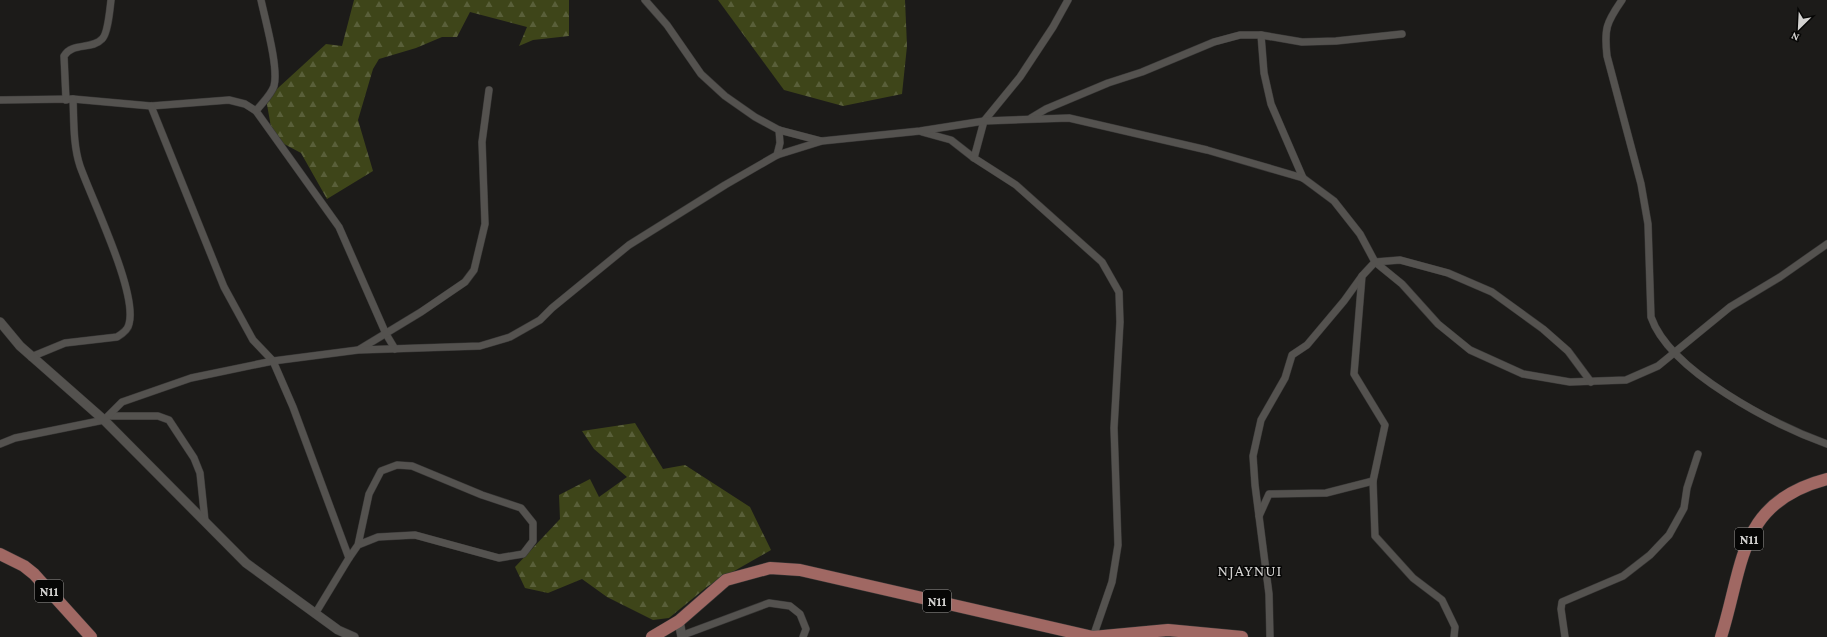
<svg xmlns="http://www.w3.org/2000/svg" width="1827" height="637" font-family="'Crimson Pro',serif">
<style>
.forest{fill:url(#forest-firs)}
.lines{fill:none;stroke-linecap:round;stroke-linejoin:round}
.minor-casing{stroke:#383736;stroke-width:8}
.tertiary-casing{stroke:#383736;stroke-width:10}
.trunk-casing{stroke:#383736;stroke-width:13}
.minor{stroke:#54524f;stroke-width:7}
.tertiary{stroke:#54524f;stroke-width:9}
.trunk{stroke:#a06863;stroke-width:12}
.labels{text-anchor:middle;stroke-width:3;stroke-linejoin:round;paint-order:stroke}
.shield{fill:#060605;stroke:#969593;stroke-width:1}
.shield-label{font-size:13px;font-weight:bold;fill:#d3d2d0}
.quarter-label{font-size:16px;letter-spacing:1px;fill:#d3d2d0;stroke:#060605}
</style>
<defs>
<pattern id="forest-firs" width="22" height="20" patternUnits="userSpaceOnUse"><rect width="22" height="20" fill="#3e4519"/><path d="M5 1l3.5 6h-7zM16 11l3.5 6h-7z" fill="#595f39"/></pattern>
</defs>
<rect width="100%" height="100%" fill="#1c1b19"/>
<!-- forest -->
<g class="forest">
<path d="M354,0H569V36L533,40L519,46L527,27L470,12L457,37H442L416,48L379,59L373,69L358,120L373,171L327,199L301,153L273,138L266,99L326,44L342,46Z"/>
<path d="M718,0H905L907,46L902,94L843,106L784,90Z"/>
<path d="M635,423L663,469L685,465L750,507L771,550L708,586L669,618L653,620L607,597L582,579L548,593L525,588L515,567L560,519L559,495L590,479L599,497L627,477L594,449L582,431Z"/>
</g>
<g class="lines">
<defs>
<g id="minor">
<path d="M645,0L667,25L701,74L725,96L755,117L779,130L821,141"/>
<path d="M1622,0C1606,23 1604,29 1607,56L1641,184L1648,224L1651,317C1670,372 1775,425 1827,444"/>
<path d="M1261,35L1264,73L1271,104L1303,178"/>
<path d="M0,100L73,99L151,106L229,100L245,104L256,111L339,227L386,334L395,349"/>
<path d="M66,100L64,56C72,42 92,50 102,39C108,34 110,8 111,0"/>
<path d="M151,106L224,287L253,340L273,361"/>
<path d="M256,111C262,103 271,95 274,86C279,68 265,19 261,0"/>
<path d="M1031,118L1046,109L1108,83L1142,72L1214,42L1240,35H1261L1302,42L1336,41L1402,34"/>
<path d="M922,132L951,140L974,158L1016,185L1102,262L1119,292L1120,322L1114,428L1118,545L1112,582L1093,637"/>
<path d="M777,155L780,143L779,130"/>
<path d="M974,158L984,121L1020,77L1053,27L1068,0"/>
<path d="M360,349L421,312L465,282L474,270L485,224L482,142L489,90"/>
<path d="M31,357L65,343L117,337C122,334 128,330 129,324C138,293 92,200 80,166C73,145 74,121 73,99"/>
<path d="M110,416H158L169,420L194,458L200,473L205,521"/>
<path d="M0,444L15,438L104,420L122,402L191,378L273,361"/>
<path d="M1259,516L1269,494L1326,493L1373,481"/>
<path d="M349,558L358,545L369,494L381,471L397,465L412,466L482,495L521,508L533,523V541L523,554L499,558L415,535L378,537L358,545"/>
<path d="M315,614L349,558L293,407L273,361L358,350L480,346L510,337L540,320L552,308L629,245L725,185L777,155L822,141L920,131L984,121L1069,118L1207,150L1303,178L1334,201L1360,234L1375,262L1402,284L1438,324L1470,350L1523,374L1570,382L1626,380L1658,366L1730,307L1780,277L1827,244"/>
<path d="M683,635L769,603L790,606L800,614L806,629L803,637"/>
<path d="M1270,637L1269,594L1255,485L1253,456L1261,420L1285,378L1292,355L1307,345L1344,301L1362,276"/>
<path d="M1454,637L1455,627L1442,600L1413,578L1375,536L1373,481L1385,425L1354,374L1362,276L1375,262L1400,260L1448,273L1492,292L1543,329L1568,351L1591,382"/>
<path d="M1565,637L1561,609L1562,602L1623,576L1650,555L1669,535L1684,508L1687,488L1698,454"/>
</g>
<g id="tertiary">
<path d="M0,322L20,346L104,420L246,563L338,630L354,637"/>
<path d="M679,621L682,637"/>
</g>
<g id="trunk">
<path d="M0,554L24,566L34,574L91,637"/>
<path d="M652,637L679,621L726,580L770,568L800,570L1093,637L1168,630L1242,637"/>
<path d="M1721,637C1744,564 1738,502 1827,479"/>
</g>
</defs>
<!-- minor casing -->
<use href="#minor" class="minor-casing"/>
<!-- tertiary casing -->
<use href="#tertiary" class="tertiary-casing"/>
<!-- trunk casing -->
<use href="#trunk" class="trunk-casing"/>
<!-- minor -->
<use href="#minor" class="minor"/>
<!-- tertiary -->
<use href="#tertiary" class="tertiary"/>
<!-- trunk -->
<use href="#trunk" class="trunk"/>
</g>
<g class="labels">
<!-- shield labels -->
<g class="shield">
<rect x="1735" y="528" width="28" height="22" rx="3"/>
<rect x="35" y="580" width="28" height="22" rx="3"/>
<rect x="923" y="590" width="28" height="22" rx="3"/>
</g>
<g class="shield-label">
<text x="1749" y="544">N11</text>
<text x="49" y="596">N11</text>
<text x="937" y="606">N11</text>
</g>
<!-- quarter labels -->
<g class="quarter-label">
<text x="1250" y="576">NJAYNUI</text>
</g>
</g>
<!-- north arrow -->
<g transform="translate(1799 28) rotate(204)" stroke="#060605" stroke-width="3" paint-order="stroke">
<path d="M0-3L7 15L0 10L-7 15Z" fill="#d3d2d0"/>
<text y="-6" font-size="11" font-weight="bold" text-anchor="middle" fill="#d3d2d0">N</text>
</g>
</svg>
